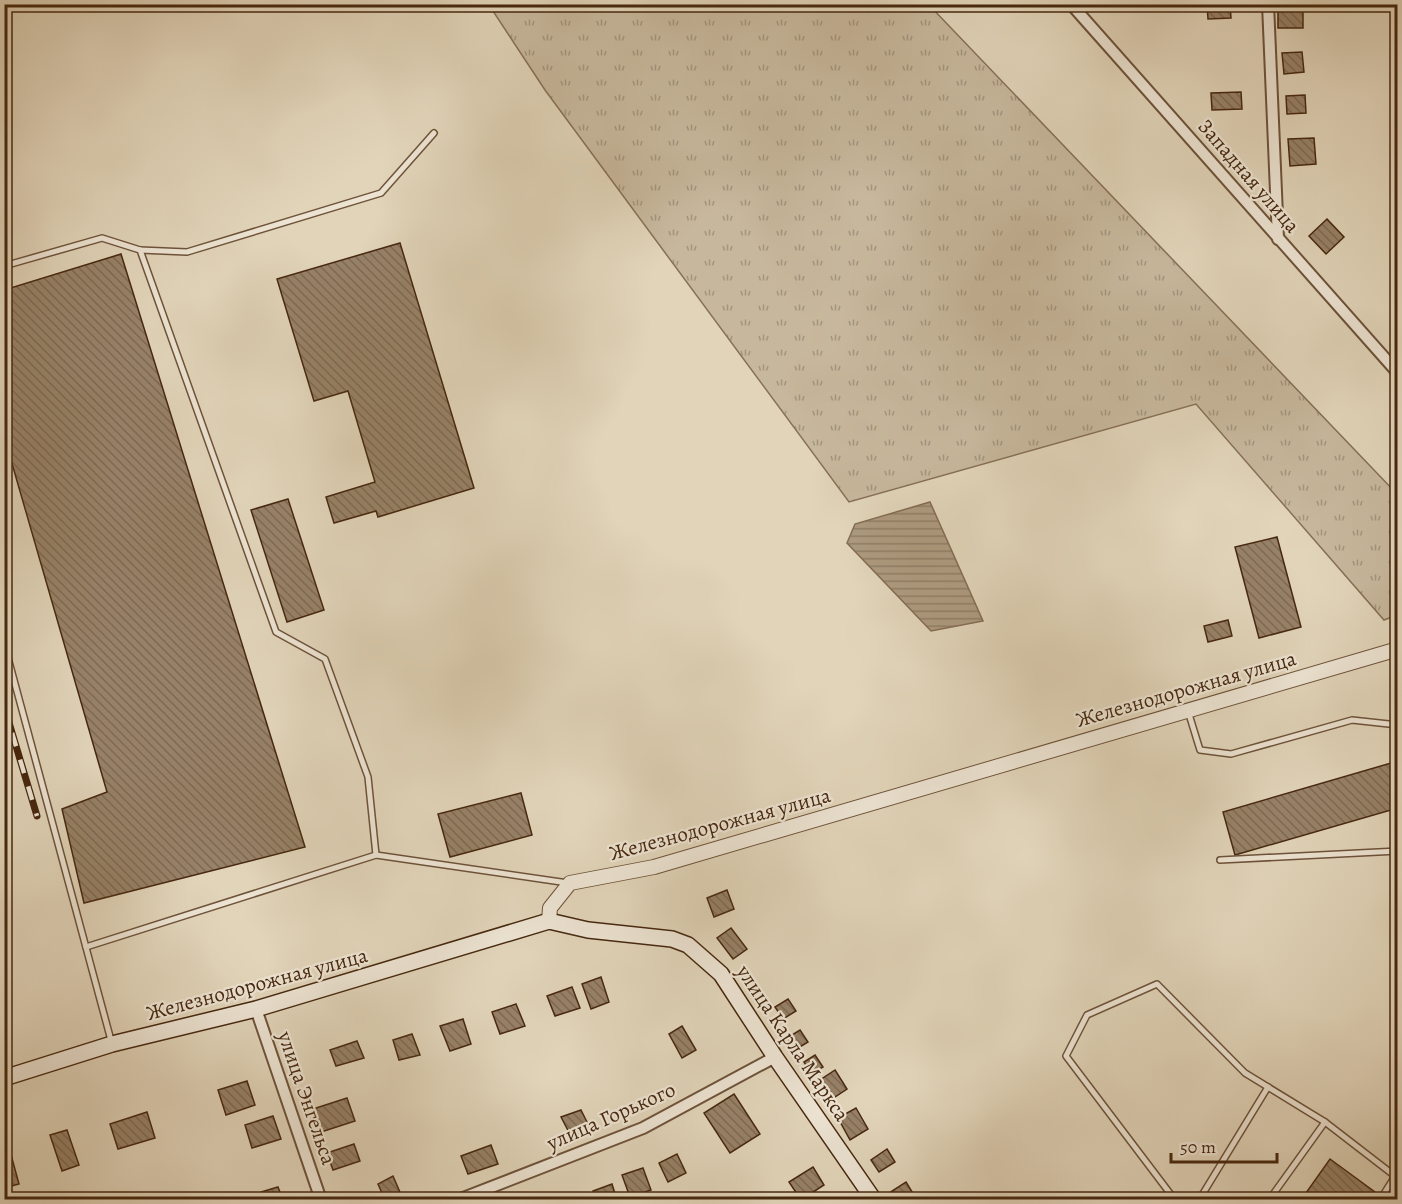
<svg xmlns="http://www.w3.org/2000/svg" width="1402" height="1204" font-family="Alegreya,serif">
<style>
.grass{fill:url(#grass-tufts);stroke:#877056;stroke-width:1.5}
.water{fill:url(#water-rules);stroke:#846c52;stroke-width:1.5}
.building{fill:url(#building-back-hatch);stroke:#47280f;stroke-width:1.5}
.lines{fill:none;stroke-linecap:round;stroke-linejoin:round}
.service-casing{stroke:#6e533a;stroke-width:8}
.minor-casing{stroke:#6e533a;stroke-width:14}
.tertiary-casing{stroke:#6e533a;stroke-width:16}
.secondary-casing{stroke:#47280f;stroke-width:18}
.service{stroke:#ece3d2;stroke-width:5}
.minor{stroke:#ece3d2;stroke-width:10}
.tertiary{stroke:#ece3d2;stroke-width:14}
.secondary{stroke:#ece3d2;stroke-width:15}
.rail-casing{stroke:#47280f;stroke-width:7}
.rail{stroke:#ece3d2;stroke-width:4.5;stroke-dasharray:14;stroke-linecap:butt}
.labels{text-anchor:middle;stroke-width:4.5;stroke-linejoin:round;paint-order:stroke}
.street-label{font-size:21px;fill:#47280f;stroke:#ece3d2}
</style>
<defs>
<pattern id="grass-tufts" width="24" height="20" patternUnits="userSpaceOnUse" patternTransform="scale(1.5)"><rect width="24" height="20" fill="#c7b79c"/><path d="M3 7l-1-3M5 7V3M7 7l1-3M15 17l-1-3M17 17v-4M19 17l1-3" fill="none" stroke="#a3957e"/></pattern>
<pattern id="water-rules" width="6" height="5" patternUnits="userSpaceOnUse" patternTransform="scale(1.5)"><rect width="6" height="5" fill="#ad9a7f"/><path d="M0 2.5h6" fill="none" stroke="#8f7e66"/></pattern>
<pattern id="building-back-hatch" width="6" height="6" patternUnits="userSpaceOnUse" patternTransform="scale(1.5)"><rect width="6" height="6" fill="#978167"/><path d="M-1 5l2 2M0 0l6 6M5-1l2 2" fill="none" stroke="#7d6a53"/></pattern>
</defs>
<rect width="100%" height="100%" fill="#e1d4b9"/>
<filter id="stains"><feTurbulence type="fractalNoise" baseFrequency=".00333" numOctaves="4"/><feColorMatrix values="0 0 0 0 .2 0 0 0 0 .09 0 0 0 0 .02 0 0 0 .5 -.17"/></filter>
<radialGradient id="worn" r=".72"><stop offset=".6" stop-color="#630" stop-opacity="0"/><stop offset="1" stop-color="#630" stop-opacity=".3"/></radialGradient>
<!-- grass -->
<path class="grass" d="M489,5H929L1397,494V615L1384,620L1196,404L849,502L545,90Z"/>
<!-- water -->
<path class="water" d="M930,502L983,621L931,631L847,543L855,524Z"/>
<!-- building -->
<g class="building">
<path d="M1207,4H1230L1231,18L1208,19Z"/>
<rect x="1278" y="4" width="25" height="24"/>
<path d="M1302,52L1304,72L1284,74L1282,53Z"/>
<path d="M1241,92L1242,109L1212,110L1211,93Z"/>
<path d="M1305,95L1306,113L1287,114L1286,96Z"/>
<path d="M1314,138L1316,164L1290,166L1288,139Z"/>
<path d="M1327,219L1344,237L1326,254L1309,236Z"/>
<path d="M400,243L474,488L378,517L376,511L334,523L326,497L375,482L348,391L314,401L277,279Z"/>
<path d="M121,254L305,847L84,903L62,809L107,792L4,436V290Z"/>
<path d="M288,499L324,610L287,622L251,510Z"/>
<path d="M1277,537L1301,627L1259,638L1235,547Z"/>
<path d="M1228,620L1232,636L1208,642L1204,626Z"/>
<path d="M1398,761V808L1235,855L1223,812Z"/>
<path d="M521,793L532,835L450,857L438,814Z"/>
<path d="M727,890L734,909L714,917L707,898Z"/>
<path d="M731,928L747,949L733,959L717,938Z"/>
<path d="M601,977L609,1002L591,1009L582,984Z"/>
<path d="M572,987L580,1008L555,1016L547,996Z"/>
<path d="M788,999L796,1011L783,1019L775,1007Z"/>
<path d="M516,1004L525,1026L500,1034L492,1012Z"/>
<path d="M463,1019L471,1044L450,1051L440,1026Z"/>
<path d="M682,1026L696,1050L682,1058L669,1034Z"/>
<path d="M800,1030L808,1042L795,1050L787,1038Z"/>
<path d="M412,1034L420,1055L399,1060L393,1040Z"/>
<path d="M357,1041L364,1058L336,1066L330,1050Z"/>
<path d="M815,1055L823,1067L811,1074L804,1062Z"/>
<path d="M835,1070L847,1089L832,1099L820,1080Z"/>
<path d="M247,1081L255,1105L226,1115L218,1090Z"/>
<path d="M734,1094L760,1134L730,1153L704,1113Z"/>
<path d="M347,1098L355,1121L321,1132L313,1109Z"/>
<path d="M856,1108L868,1129L850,1140L838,1118Z"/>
<path d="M581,1110L591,1130L572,1138L561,1117Z"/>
<path d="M147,1112L155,1138L118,1149L110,1124Z"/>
<path d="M273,1116L281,1139L252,1148L245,1125Z"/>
<path d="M67,1130L79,1165L62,1171L50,1135Z"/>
<path d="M354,1144L360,1161L333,1170L327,1153Z"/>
<path d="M491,1145L498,1164L468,1174L461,1156Z"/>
<path d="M887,1149L895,1162L879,1172L871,1160Z"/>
<path d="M10,1151L19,1184L4,1188V1152Z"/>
<path d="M677,1154L686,1173L668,1182L659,1163Z"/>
<path d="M1330,1159L1379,1195L1376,1200H1301Z"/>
<path d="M813,1167L824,1185L801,1200L789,1182Z"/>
<path d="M643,1168L651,1190L630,1197L622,1175Z"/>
<path d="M393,1176L402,1197L385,1200L378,1184Z"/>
<path d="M906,1182L914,1195L907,1200H893L889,1193Z"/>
<path d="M612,1184L617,1200H596L593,1191Z"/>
<path d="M278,1187L283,1200H263L261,1192Z"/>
</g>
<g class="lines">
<defs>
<g id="service">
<path d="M140,250L187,252L381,193L434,133"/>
<path d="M4,266L102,238L140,250L276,632L325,659L368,777L376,855"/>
<path d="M4,643L112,1044"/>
<path d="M1188,711L1200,750L1231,754L1352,720L1398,725"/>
<path d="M1220,860L1398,851"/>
<path d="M86,947L376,855L568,883"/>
<path d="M1325,1122L1395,1176L1380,1200"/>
<path d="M1175,1200L1066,1056L1087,1015L1157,984L1245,1073L1325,1122L1269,1200"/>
<path d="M1199,1200L1268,1087"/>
</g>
<g id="minor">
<path d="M1071,4L1398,373"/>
<path d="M1268,4L1278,239"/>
<path d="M256,1009L321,1200"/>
<path d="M458,1200L643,1128L775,1057"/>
</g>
<path id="tertiary" d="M549,921L550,908L570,883L654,867L1398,649"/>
<path id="secondary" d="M4,1078L112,1044L256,1009L549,921L588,930L672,939L688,945L721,974L775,1057L874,1200"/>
</defs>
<!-- service casing -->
<use href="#service" class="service-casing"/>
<!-- minor casing -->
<use href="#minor" class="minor-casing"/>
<!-- tertiary casing -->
<use href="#tertiary" class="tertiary-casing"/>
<!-- secondary casing -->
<use href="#secondary" class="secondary-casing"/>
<!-- service -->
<use href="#service" class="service"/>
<!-- minor -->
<use href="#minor" class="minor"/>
<!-- tertiary -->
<use href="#tertiary" class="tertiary"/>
<!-- secondary -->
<use href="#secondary" class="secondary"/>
<defs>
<path id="rail" d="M4,706L37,816"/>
</defs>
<!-- rail casing -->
<use href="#rail" class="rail-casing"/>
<!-- rail -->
<use href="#rail" class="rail"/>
</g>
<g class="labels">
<!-- street labels -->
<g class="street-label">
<text transform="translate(1249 176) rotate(49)" y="7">Западная улица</text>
<text transform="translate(1186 689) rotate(-16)" y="7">Железнодорожная улица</text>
<text transform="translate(720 824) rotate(-15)" y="7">Железнодорожная улица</text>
<text transform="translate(257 984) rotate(-15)" y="7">Железнодорожная улица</text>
<text transform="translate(793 1043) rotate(56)" y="7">улица Карла Маркса</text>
<text transform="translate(307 1098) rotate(71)" y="7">улица Энгельса</text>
<text transform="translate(611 1116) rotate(-24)" y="7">улица Горького</text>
</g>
</g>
<!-- margin -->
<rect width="1402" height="1204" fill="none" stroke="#e1d4b9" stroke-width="24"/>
<rect x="6" y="6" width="1390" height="1192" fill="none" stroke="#47280f" stroke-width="3"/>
<rect x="12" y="12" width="1378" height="1180" fill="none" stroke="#47280f" stroke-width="1.5"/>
<!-- scale -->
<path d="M1171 1153v9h106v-9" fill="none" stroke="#47280f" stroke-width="3"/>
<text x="1180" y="1153" font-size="18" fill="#47280f" stroke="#ece3d2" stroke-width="4.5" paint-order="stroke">50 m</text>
<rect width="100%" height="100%" filter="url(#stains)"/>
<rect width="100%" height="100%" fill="url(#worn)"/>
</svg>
